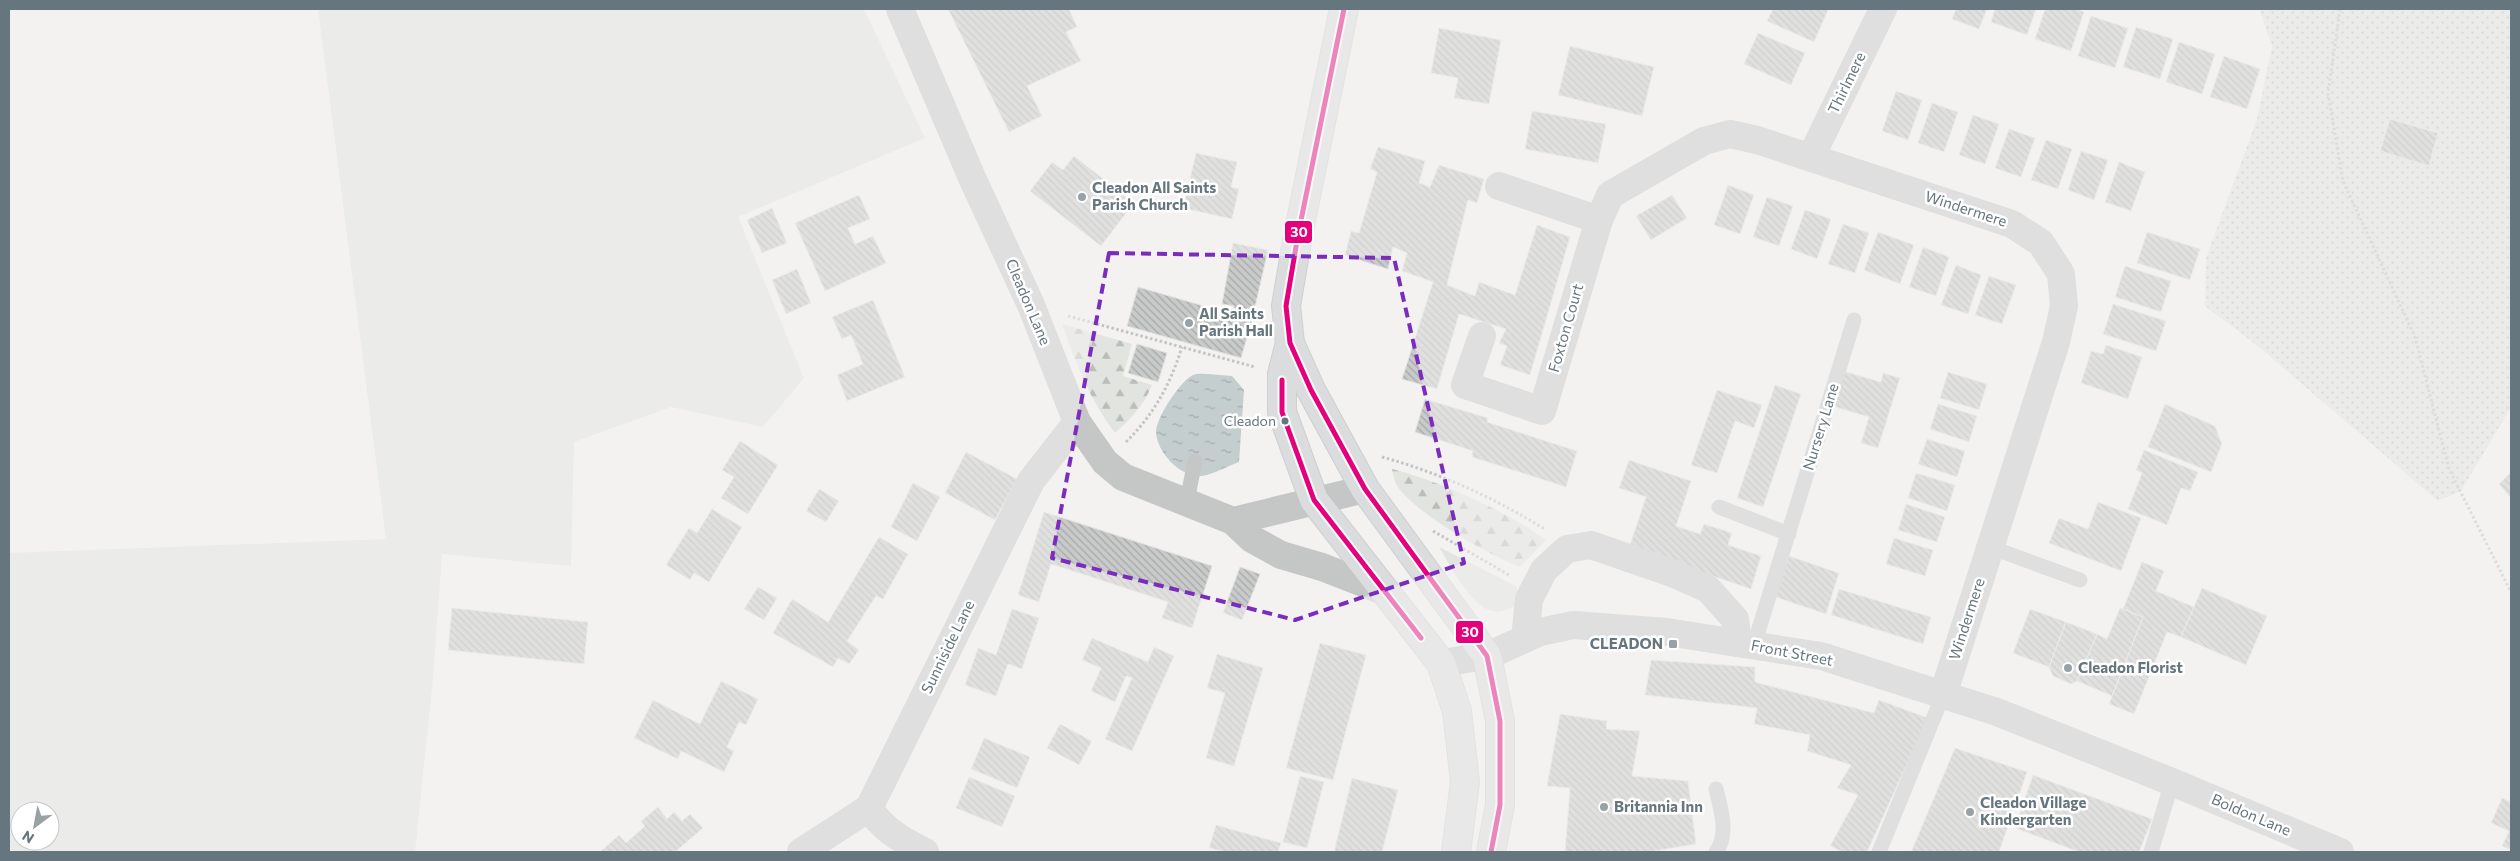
<svg xmlns="http://www.w3.org/2000/svg" width="2520" height="861" font-family="Commissioner,sans-serif">
<style>
.green{fill:#e2e4df;fill-rule:evenodd}
.forest{fill:url(#forest-firs)}
.park{fill:url(#park-dots)}
.water{fill:url(#water-ripples)}
.building{fill:url(#building-back-hatch);stroke:#e2e2e1}
.lines{fill:none;stroke-linecap:round;stroke-linejoin:round}
.trunk-casing{stroke:#cfcfcf;stroke-width:30}
.path{stroke:#c3c4c5;stroke-width:3;stroke-dasharray:2.5 2.5;stroke-linecap:butt}
.service{stroke:#c5c7c7;stroke-width:15}
.minor{stroke:#c5c7c7;stroke-width:28}
.tertiary{stroke:#c5c7c7;stroke-width:28}
.trunk{stroke:#dbdcdd;stroke-width:28}
.bus-1-casing{stroke:#fff;stroke-width:9}
.bus-1{stroke:#e5007d;stroke-width:5}
.marked{fill:none;stroke:#7b2cbf;stroke-width:4;stroke-dasharray:10 6;stroke-linejoin:round}
.poi-dot{fill:#97a1a6;stroke:#fff;stroke-width:2}
.bus-dot{fill:#66767e;stroke:#fff;stroke-width:2}
.labels{text-anchor:middle;stroke-width:5;stroke-linejoin:round;paint-order:stroke}
.bus-label{font-size:14px;fill:#66767e;stroke:#fff;text-anchor:end}
.street-label{font-size:15px;fill:#66767e;stroke:#fff}
.poi-label{font-size:15px;font-weight:bold;fill:#66767e;stroke:#fff;text-anchor:start}
.line-badge{stroke:#fff;stroke-width:2}
.badge-label{font-size:14px;text-anchor:middle;font-weight:bold;fill:#fff}
</style>
<defs>
<pattern id="forest-firs" width="22" height="20" patternUnits="userSpaceOnUse" patternTransform="scale(1.25)"><rect width="22" height="20" fill="#e2e4df"/><path d="M5 1l3.5 6h-7zM16 11l3.5 6h-7z" fill="#bbbdba"/></pattern>
<pattern id="park-dots" width="8" height="8" patternUnits="userSpaceOnUse" patternTransform="scale(1.25)"><rect width="8" height="8" fill="#e2e4df"/><path d="M2 2h.1M6 6h.1" fill="none" stroke="#bbbdba" stroke-width="1.8" stroke-linecap="round"/></pattern>
<pattern id="water-ripples" width="26" height="14" patternUnits="userSpaceOnUse" patternTransform="scale(1.25)"><rect width="26" height="14" fill="#c5cecf"/><path d="M2 4q2-2 4 0t4 0M15 11q2-2 4 0t4 0" fill="none" stroke="#a4acad"/></pattern>
<pattern id="building-back-hatch" width="6" height="6" patternUnits="userSpaceOnUse" patternTransform="scale(1.25)"><rect width="6" height="6" fill="#c9caca"/><path d="M-1 5l2 2M0 0l6 6M5-1l2 2" fill="none" stroke="#a7a9a9"/></pattern>
</defs>
<rect width="100%" height="100%" fill="#f3f2f1"/>
<!-- green -->
<g class="green">
<path d="M318,9H864L925,138L738,217L804,378L763,427L671,407L574,442L571,566L442,554L433,678L415,852H9V553L386,539ZM20,811H50V841H20Z"/>
<path d="M1439,547L1516,586L1519,594L1515,606C1506,610 1498,614 1489,610C1469,602 1450,565 1439,547Z"/>
</g>
<!-- forest -->
<g class="forest">
<path d="M1062,324L1132,344L1123,376L1152,385C1144,405 1131,419 1115,433C1091,402 1075,362 1062,324Z"/>
<path d="M1392,469C1440,481 1506,511 1546,540L1520,567C1490,556 1411,511 1396,484C1394,480 1393,474 1392,469Z"/>
</g>
<!-- park -->
<path class="park" d="M2259,9H2511V407L2461,491L2438,501L2259,347L2205,306L2206,258L2257,119L2272,46Z"/>
<!-- water -->
<path class="water" d="M1208,374L1232,376L1244,390L1239,462C1228,466 1214,474 1202,476C1181,478 1157,453 1156,432C1156,418 1180,381 1193,375C1197,373 1204,374 1208,374Z"/>
<!-- building -->
<g class="building">
<path d="M948,9H1069L1077,27L1066,32L1081,61L1027,86L1042,116L1009,132Z"/>
<path d="M1773,9H1825L1828,10L1814,42L1767,21Z"/>
<path d="M1956,9H1987L1979,29L1952,19Z"/>
<path d="M1995,9H2036L2027,35L1991,22Z"/>
<path d="M2045,9H2076L2084,12L2071,51L2035,39Z"/>
<path d="M2091,16L2128,28L2115,68L2078,56Z"/>
<path d="M2136,27L2173,39L2160,79L2123,67Z"/>
<path d="M1439,28L1501,40L1489,104L1454,98L1458,78L1431,73Z"/>
<path d="M1758,33L1805,53L1791,85L1744,64Z"/>
<path d="M2179,42L2215,54L2202,94L2166,82Z"/>
<path d="M1570,46L1654,67L1642,116L1558,95Z"/>
<path d="M2224,56L2260,69L2247,109L2210,97Z"/>
<path d="M1896,91L1922,100L1908,140L1882,131Z"/>
<path d="M1932,103L1958,112L1944,152L1918,143Z"/>
<path d="M1532,111L1606,124L1598,163L1525,149Z"/>
<path d="M1973,115L1999,124L1985,164L1959,155Z"/>
<path d="M2390,119L2438,133L2429,166L2380,151Z"/>
<path d="M2009,129L2035,138L2021,177L1995,168Z"/>
<path d="M2046,140L2072,149L2058,189L2031,180Z"/>
<path d="M1378,147L1425,161L1419,183L1430,187L1439,165L1484,179L1477,203L1468,200L1447,285L1475,296L1479,282L1515,295L1537,225L1570,237L1530,375L1500,365L1507,346L1499,343L1506,329L1459,314L1437,389L1402,379L1433,282L1402,271L1407,253L1393,247L1388,269L1345,255L1351,231L1359,233L1377,172L1370,169Z"/>
<path d="M2081,151L2108,160L2094,200L2068,190Z"/>
<path d="M1196,153L1237,162L1231,187L1239,189L1232,219L1183,208Z"/>
<path d="M1074,156L1134,203L1101,246L1030,191L1052,162L1063,170Z"/>
<path d="M2119,162L2145,172L2131,211L2105,202Z"/>
<path d="M1728,185L1754,195L1740,234L1714,225Z"/>
<path d="M859,195L870,219L848,228L855,244L873,236L886,263L825,291L795,223Z"/>
<path d="M1672,195L1687,218L1651,240L1636,216Z"/>
<path d="M1767,197L1793,206L1779,246L1753,237Z"/>
<path d="M772,208L787,243L762,253L747,220Z"/>
<path d="M1805,210L1831,219L1817,259L1791,249Z"/>
<path d="M1843,224L1869,233L1855,273L1828,264Z"/>
<path d="M1878,232L1914,245L1900,284L1864,270Z"/>
<path d="M2147,232L2200,249L2190,280L2137,263Z"/>
<path d="M1233,243L1268,250L1252,320L1232,314L1234,306L1222,304Z"/>
<path d="M1923,247L1949,257L1936,296L1909,287Z"/>
<path d="M1956,265L1981,275L1968,314L1941,305Z"/>
<path d="M2125,266L2171,281L2161,312L2115,297Z"/>
<path d="M797,269L811,303L786,314L772,280Z"/>
<path d="M1989,276L2016,285L2002,324L1975,315Z"/>
<path d="M1138,287L1252,320L1241,358L1127,326Z"/>
<path d="M873,300L905,377L847,401L837,375L863,364L851,335L842,339L832,317Z"/>
<path d="M2113,304L2166,321L2156,351L2103,334Z"/>
<path d="M1137,344L1167,353L1158,382L1128,373Z"/>
<path d="M2106,345L2142,357L2128,399L2081,383L2091,351L2103,354Z"/>
<path d="M1843,371L1881,382L1883,373L1900,378L1878,448L1861,443L1869,417L1832,406Z"/>
<path d="M1948,372L1987,384L1979,410L1940,398Z"/>
<path d="M1775,385L1801,394L1763,507L1737,498Z"/>
<path d="M1717,390L1762,405L1754,428L1735,421L1717,473L1691,465Z"/>
<path d="M1425,399L1488,418L1487,422L1577,451L1566,487L1472,457L1473,451L1415,432Z"/>
<path d="M1938,404L1977,416L1969,442L1930,429Z"/>
<path d="M2165,404L2215,426L2222,444L2211,472L2148,447Z"/>
<path d="M1927,439L1965,451L1957,477L1918,464Z"/>
<path d="M740,441L778,465L748,514L721,498L734,477L722,470Z"/>
<path d="M2144,450L2198,472L2190,491L2181,488L2167,525L2128,509L2142,473L2136,470Z"/>
<path d="M966,452L1017,479L995,520L945,493Z"/>
<path d="M1629,460L1691,481L1676,526L1700,534L1704,524L1732,533L1728,545L1761,556L1751,589L1629,548L1646,497L1619,488Z"/>
<path d="M2511,472V498L2499,484Z"/>
<path d="M1916,473L1955,485L1947,511L1908,498Z"/>
<path d="M913,483L940,497L917,541L891,527Z"/>
<path d="M819,489L839,501L826,522L806,511Z"/>
<path d="M2098,502L2141,518L2121,571L2049,543L2059,518L2088,529Z"/>
<path d="M1906,504L1945,517L1937,542L1898,530Z"/>
<path d="M712,509L742,527L709,582L694,573L690,580L666,565L689,528L697,533Z"/>
<path d="M1044,512L1212,566L1192,628L1162,618L1168,602L1051,564L1039,602L1018,595Z"/>
<path d="M879,537L908,554L883,599L876,596L847,641L859,650L849,664L838,658L833,667L773,633L792,599L828,622Z"/>
<path d="M1894,538L1933,550L1925,576L1886,564Z"/>
<path d="M1789,556L1839,573L1826,614L1775,597Z"/>
<path d="M2142,562L2164,571L2156,591L2194,607L2181,637L2167,632L2134,714L2109,704L2143,617L2123,609Z"/>
<path d="M1240,567L1260,574L1242,620L1223,613Z"/>
<path d="M758,587L777,598L764,620L744,609Z"/>
<path d="M2202,588L2267,616L2246,665L2181,637Z"/>
<path d="M1839,589L1931,617L1923,644L1831,615Z"/>
<path d="M452,608L588,622L584,664L448,650Z"/>
<path d="M2120,608L2143,617L2112,696L2077,681L2097,634L2107,639Z"/>
<path d="M1012,609L1039,618L1022,669L1008,664L996,696L965,685L978,648L996,655Z"/>
<path d="M2030,609L2066,622L2049,667L2013,653Z"/>
<path d="M2066,622L2097,634L2077,681L2071,684L2053,676L2049,667Z"/>
<path d="M1092,638L1148,662L1154,647L1174,656L1132,751L1105,739L1132,678L1126,676L1115,702L1091,691L1101,668L1082,660Z"/>
<path d="M1320,643L1366,655L1333,780L1286,768Z"/>
<path d="M1217,654L1263,668L1234,766L1206,758L1225,693L1207,688Z"/>
<path d="M1651,660L1755,667V682L1874,713L1879,700L1928,718L1867,852H1843L1830,846L1858,795L1837,788L1851,765L1807,751L1810,735L1754,724L1757,708L1645,695Z"/>
<path d="M721,681L758,699L746,725L739,722L727,747L734,751L724,772L681,751L678,759L634,738L653,700L700,724Z"/>
<path d="M1560,714L1607,721L1606,729L1640,731L1632,776L1688,781L1696,844L1648,852H1565L1570,788L1547,786Z"/>
<path d="M1060,724L1092,741L1079,765L1047,748Z"/>
<path d="M984,738L1030,757L1017,788L971,769Z"/>
<path d="M1955,748L2027,772L1999,852H1911Z"/>
<path d="M2033,775L2152,819L2139,852H2079L2015,828Z"/>
<path d="M1300,776L1324,782L1307,848L1283,842Z"/>
<path d="M969,777L1015,796L1002,827L956,808Z"/>
<path d="M1352,778L1398,790L1382,852H1334Z"/>
<path d="M2502,798L2511,802V850L2502,846L2509,831L2491,823Z"/>
<path d="M658,807L667,819L674,812L682,821L690,814L703,828L675,852H600L619,835L626,843L645,826L641,821Z"/>
<path d="M1216,825L1281,843L1278,852H1226L1209,848Z"/>
</g>
<g class="lines">
<defs>
<g id="trunk">
<path d="M1344,9L1298,235L1286,306L1290,343L1311,390L1365,489L1487,656L1500,721V805L1491,852"/>
<path d="M1290,343L1282,374V412L1314,500L1441,663L1457,711L1465,782L1456,852"/>
</g>
</defs>
<!-- trunk casing -->
<use href="#trunk" class="trunk-casing"/>
<!-- path -->
<g class="path">
<path d="M2340,9L2328,93L2343,181L2415,337L2449,469L2511,592"/>
<path d="M1068,316L1255,367"/>
<path d="M1126,442C1154,414 1170,385 1182,347"/>
<path d="M1382,457C1440,473 1495,498 1546,530"/>
<path d="M1433,531L1509,575"/>
</g>
<!-- service -->
<g class="service">
<path d="M1187,501L1195,461"/>
<path d="M1719,507L1789,534"/>
<path d="M1990,547L2080,580"/>
<path d="M1754,645L1854,320"/>
<path d="M1716,789C1721,809 1729,835 1716,852"/>
<path d="M1879,852L1943,695"/>
<path d="M2151,852L2172,782"/>
</g>
<!-- minor -->
<g class="minor">
<path d="M1811,157L1883,9"/>
<path d="M1599,220L1610,195L1704,141L1730,134L1757,140L2012,224L2041,243L2061,274L2064,306L2056,342L1943,695"/>
<path d="M1482,336L1465,385L1542,411L1599,220L1499,186"/>
<path d="M1525,639L1529,599L1544,570L1567,549L1591,545L1672,573L1708,589L1735,619L1738,643"/>
<path d="M869,808C883,830 902,840 925,852"/>
<path d="M801,852L869,808L1031,481L1077,422"/>
</g>
<!-- tertiary -->
<g class="tertiary">
<path d="M900,9L973,180L1031,305L1077,422L1105,462L1123,477L1233,521L1365,489"/>
<path d="M1233,521L1252,539L1281,555L1322,567L1386,592"/>
<path d="M1441,663L1487,656L1540,632L1573,625L1667,632L1821,656L1997,712L2172,782L2340,852"/>
</g>
<!-- trunk -->
<use href="#trunk" class="trunk"/>
<defs>
<g id="bus-1">
<path d="M1344,9L1298,235L1286,306L1290,343L1311,390L1365,489L1487,656L1500,721V805L1491,852"/>
<path d="M1282,380V412L1314,500L1421,638"/>
</g>
</defs>
<!-- bus-1 casing -->
<use href="#bus-1" class="bus-1-casing"/>
<!-- bus-1 -->
<use href="#bus-1" class="bus-1"/>
</g>
<!-- marked area -->
<path d="M0 0H2520V861H0ZM1109,253L1394,258L1464,563L1295,620L1052,558Z" fill="#f3f2f1" fill-opacity=".55" fill-rule="evenodd"/>
<path class="marked" d="M1109,253L1394,258L1464,563L1295,620L1052,558Z"/>
<!-- markers -->
<g class="poi-dot">
<circle cx="1082" cy="197" r="5"/>
<circle cx="1189" cy="323" r="5"/>
<rect x="1668" y="639" width="10" height="10" rx="2.5"/>
<circle cx="2068" cy="668" r="5"/>
<circle cx="1604" cy="807" r="5"/>
<circle cx="1970" cy="812" r="5"/>
</g>
<circle class="bus-dot" cx="1285" cy="421" r="4.5"/>
<g class="labels">
<!-- bus labels -->
<g class="bus-label">
<text x="1276" y="426">Cleadon</text>
</g>
<!-- street labels -->
<g class="street-label">
<text transform="translate(1847 83) rotate(-64)" y="5">Thirlmere</text>
<text transform="translate(1966 209) rotate(18)" y="5">Windermere</text>
<text transform="translate(1028 302) rotate(67)" y="5">Cleadon Lane</text>
<text transform="translate(1566 328) rotate(-74)" y="5">Foxton Court</text>
<text transform="translate(1821 427) rotate(-73)" y="5">Nursery Lane</text>
<text transform="translate(1967 619) rotate(-72)" y="5">Windermere</text>
<text transform="translate(948 647) rotate(-64)" y="5">Sunniside Lane</text>
<text transform="translate(1792 653) rotate(11)" y="5">Front Street</text>
<text transform="translate(2251 815) rotate(23)" y="5">Boldon Lane</text>
</g>
<!-- poi labels -->
<g class="poi-label">
<text x="1092" y="193">Cleadon All Saints<tspan x="1092" dy="17">Parish Church</tspan></text>
<text x="1199" y="319">All Saints<tspan x="1199" dy="17">Parish Hall</tspan></text>
<text x="1663" y="649" text-anchor="end">CLEADON</text>
<text x="2078" y="673">Cleadon Florist</text>
<text x="1980" y="808">Cleadon Village<tspan x="1980" dy="17">Kindergarten</tspan></text>
<text x="1614" y="812">Britannia Inn</text>
</g>
</g>
<g class="line-badge">
<rect x="1284" y="220" width="29" height="24" rx="5" fill="#e5007d"/>
<rect x="1455" y="620" width="29" height="24" rx="5" fill="#e5007d"/>
</g>
<g class="badge-label">
<text x="1299" y="237">30</text>
<text x="1470" y="637">30</text>
</g>
<!-- border -->
<rect width="2520" height="861" fill="none" stroke="#66767e" stroke-width="20"/>
<!-- north arrow -->
<g transform="translate(35 826) rotate(212)"><circle r="24" fill="#ffffff" stroke="#c2c8cb"/>
<path d="M0-4L9 19L0 12L-9 19Z" fill="#97a1a6"/>
<text y="-8" font-size="14" font-weight="bold" text-anchor="middle" fill="#66767e">N</text>
</g>
</svg>
